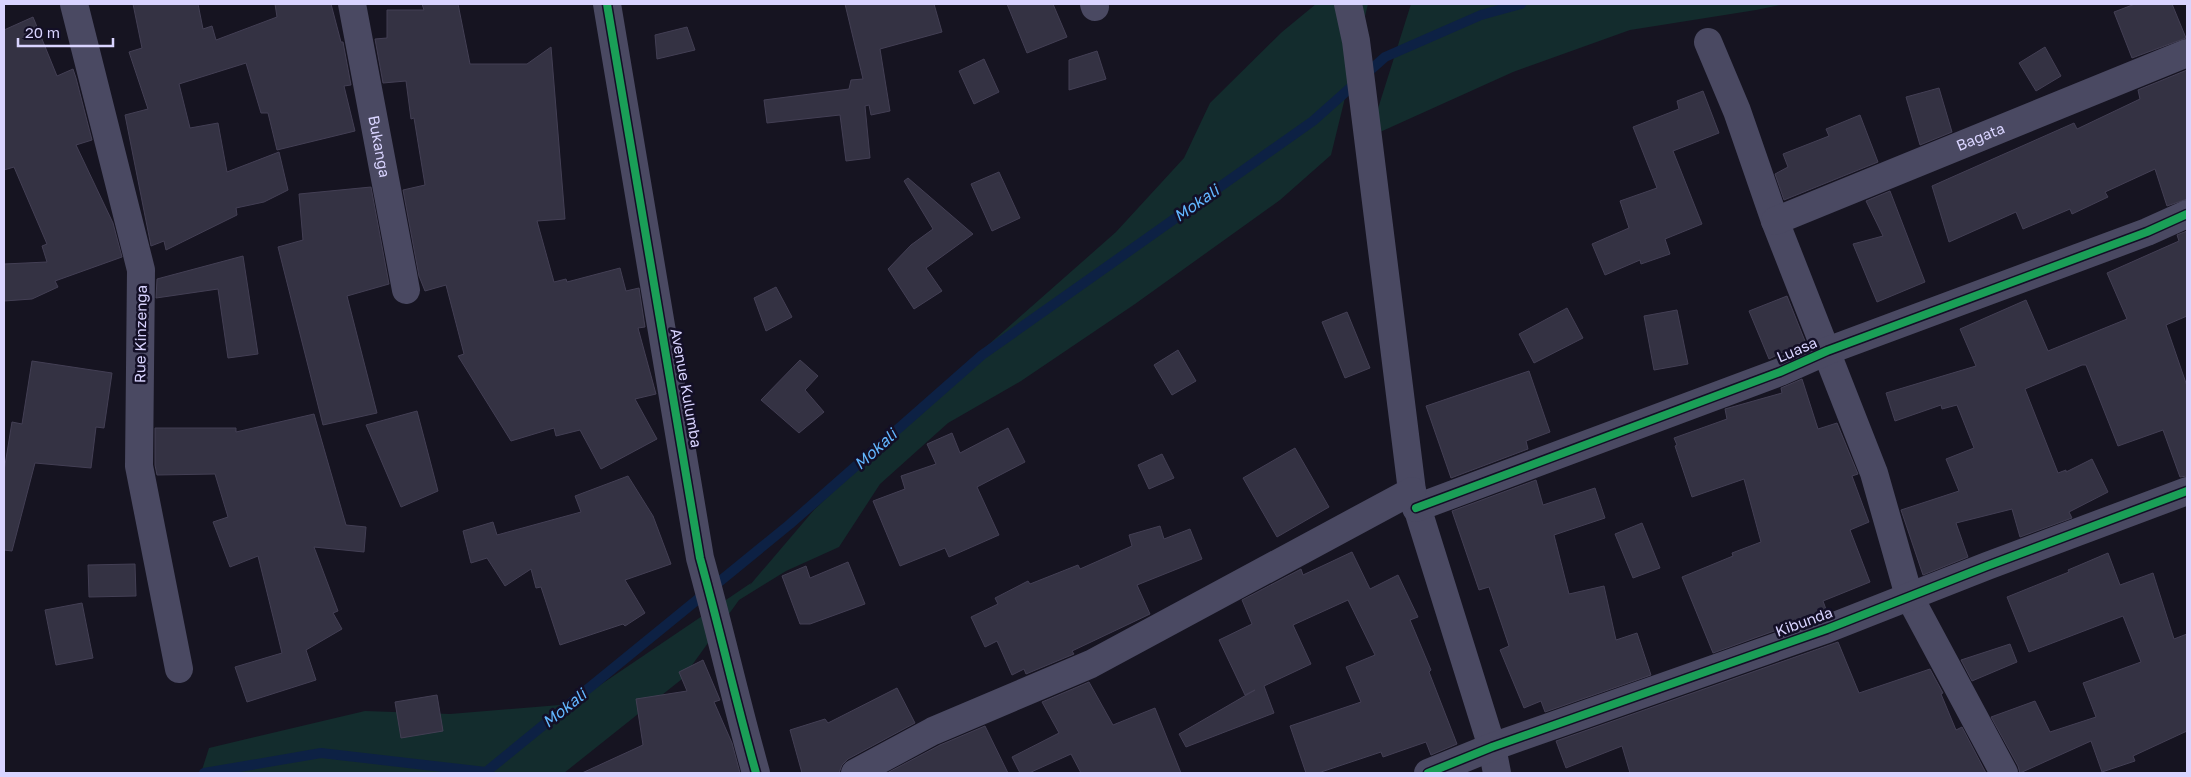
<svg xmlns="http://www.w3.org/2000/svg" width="2191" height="777" font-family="'Golos Text',sans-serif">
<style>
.green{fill:#132c2d}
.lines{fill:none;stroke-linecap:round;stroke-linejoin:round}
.stream{stroke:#0d2144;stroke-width:10}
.building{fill:#343243;stroke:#433f54}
.minor{stroke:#4a4962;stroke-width:28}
.cycleway-casing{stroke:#130f26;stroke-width:11}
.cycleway{stroke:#1a9f57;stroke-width:8}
.labels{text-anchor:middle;stroke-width:5;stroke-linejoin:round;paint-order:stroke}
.street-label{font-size:15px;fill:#d9d4ff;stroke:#130f26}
.water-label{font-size:16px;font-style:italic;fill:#62b6ff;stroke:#130f26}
</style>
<rect width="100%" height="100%" fill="#161421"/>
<!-- green -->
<g class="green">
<path d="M1316,4H1368L1331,155L1280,200L1135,304L1021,381L948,423L880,484L839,547L786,571L739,600L682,679L564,773H201L209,748L365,711L450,714L572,704L751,583L750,585L814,510L944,384L1116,232L1184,158L1210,103L1282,32Z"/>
<path d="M1411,4H1785L1756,10L1630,30L1513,72L1369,137Z"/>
</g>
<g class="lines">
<!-- stream -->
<path class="stream" d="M204,773L321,753L486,772L790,524L982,355L1313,121L1385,57L1481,15L1521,4"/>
</g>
<!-- building -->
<g class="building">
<path d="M133,4H198L203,29L212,26L216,40L277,17L275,4H331L341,42H343L351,85L344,86L355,131L277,150L268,113H261L246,63L179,84L190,128L218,123L227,172L279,152L288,190L264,202L236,208L237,215L166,250L164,241L151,246L125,115L148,109L129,52L142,48Z"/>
<path d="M422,4H458L470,64H527L551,47L565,219L537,221L554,282L566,279L567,282L620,268L626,291L639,288L645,327L638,328L656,394L635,399L657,439L601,469L580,430L556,436L554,428L511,441L458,356L464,354L446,285L425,291L419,276L403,190L425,185L414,118L411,119L406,81L383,83L375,39L387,38V10H424Z"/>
<path d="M845,4H934L942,32L880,49L890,111L871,115L869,105L865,106L870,158L846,161L840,115L767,123L764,100L849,89L851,80L863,79Z"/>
<path d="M1007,4H1053L1067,37L1027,53Z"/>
<path d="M2135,4H2172L2186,38L2132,58L2114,12Z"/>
<path d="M33,17L57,76L73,69L76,78L92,140L76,145L113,223L122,257L55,281L58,287L32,299L4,301V264L47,262L42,246L47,244L14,167L4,170V30Z"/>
<path d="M687,27L695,50L657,59L655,35Z"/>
<path d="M2045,47L2061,76L2036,91L2019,63Z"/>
<path d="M1097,51L1106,79L1069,90V60Z"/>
<path d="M984,59L999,92L974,104L959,71Z"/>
<path d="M2187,70V199L2167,206L2155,169L2105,192L2108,197L2072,214L2070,209L2023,229L2016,212L1949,242L1932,186L2074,123L2077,129L2140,99L2138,90Z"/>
<path d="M1939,88L1952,132L1920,145L1906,97Z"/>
<path d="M1703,91L1719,133L1673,151L1702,224L1665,239L1670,254L1641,264L1640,260L1605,275L1592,244L1629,228L1620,201L1657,188L1633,127L1679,109L1677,101Z"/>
<path d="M1860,115L1878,162L1784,200L1775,174L1788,167L1783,154L1829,136L1826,129Z"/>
<path d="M999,172L1020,218L992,231L971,184Z"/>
<path d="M908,178L973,234L926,268L942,291L914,309L888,269L911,245L933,229L904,181Z"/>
<path d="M371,187L389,284L347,296L377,413L323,425L278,247L303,240L299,194Z"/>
<path d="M1890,191L1925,282L1877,302L1853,244L1883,236L1866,201Z"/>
<path d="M2187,231V316L2166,325L2187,386V476L2180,477L2163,430L2118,446L2086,365H2082L2025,389L2058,473L2066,470V472L2092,459L2108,492L2069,512L2072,518L2020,537L2012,509L1956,523L1968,557L1923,575L1901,510L1959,491L1946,459L1974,448L1957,405L1942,409L1941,405L1895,421L1886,393L1976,366L1960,329L2026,300L2048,351L2127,319L2107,273L2179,241L2177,235Z"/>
<path d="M243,256L258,354L228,358L218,289L156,298L157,279Z"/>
<path d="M776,287L792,317L766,331L754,298Z"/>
<path d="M1787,296L1805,341L1769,359L1749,311Z"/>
<path d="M1567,308L1583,338L1534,363L1519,334Z"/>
<path d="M1677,310L1688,364L1654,370L1644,316Z"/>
<path d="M1347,312L1370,368L1345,378L1322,322Z"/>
<path d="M1178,350L1196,381L1172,395L1154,365Z"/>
<path d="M800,360L818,376L805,390L824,412L799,433L761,400Z"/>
<path d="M32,361L112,373L104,428L96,427L91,468L35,463L12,551L4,550V471L12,422L22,424Z"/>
<path d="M1529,371L1550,432L1526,441L1528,449L1451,478L1426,406Z"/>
<path d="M1802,379L1818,429L1837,423L1858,474L1852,476L1869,522L1850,530L1870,582L1823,601L1827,612L1713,653L1682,577L1733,556L1732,553L1761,542L1744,479L1692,497L1675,446L1677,445L1674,438L1727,419L1725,409L1782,393L1781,388Z"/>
<path d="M417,411L438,491L401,507L366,425Z"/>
<path d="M314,414L346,525L366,527L364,552L314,547L338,611L333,613L342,629L306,650L316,680L247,702L235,667L282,653L258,556L230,567L213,522L228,517L215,474L157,475L155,465V428H236V432Z"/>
<path d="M1008,428L1025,462L977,487L999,535L949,557L945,548L900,566L873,501L905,489L901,476L936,464L927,444L952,433L960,453Z"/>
<path d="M1295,448L1329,507L1277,537L1243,478Z"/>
<path d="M1162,454L1174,478L1149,489L1138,465Z"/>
<path d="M628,476L653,516L671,564L625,580L645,613L625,626L623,624L560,645L541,587L536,588L531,569L505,586L487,558L471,563L463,531L493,522L497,535L581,512L575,496Z"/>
<path d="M1536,480L1543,505L1595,488L1605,518L1554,535L1569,594L1604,586L1616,640L1637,633L1651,675L1545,712L1541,701L1524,708L1500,650L1509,646L1489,587L1479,590L1452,511Z"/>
<path d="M1642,523L1660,568L1633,578L1615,534Z"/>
<path d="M1160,526L1164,539L1190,529L1202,559L1137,585L1150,614L1072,651L1074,654L1026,674L1024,669L1012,675L997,641L985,647L971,617L998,604L995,598L1028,581L1030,584L1078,565L1080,569L1132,546L1129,535Z"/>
<path d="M1352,552L1370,589L1398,575L1418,617L1410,620L1431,670L1429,672L1457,744L1431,755L1426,742L1383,757L1381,752L1318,773H1306L1290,726L1361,702L1346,667L1375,655L1348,600L1293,625L1311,664L1264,686L1274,713L1186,747L1179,734L1255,690L1245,695L1219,640L1252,624L1242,600L1301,569L1303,575Z"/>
<path d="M2108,553L2120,585L2153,573L2174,639L2187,634V731L2133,756L2135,761L2102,772L2091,741L2020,773L2018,766L1991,717L2035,701L2050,732L2096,717L2083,683L2141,662L2123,616L2029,652L2007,597L2069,572L2068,570Z"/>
<path d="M848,562L865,604L810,624H800L782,576L806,566L810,578Z"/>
<path d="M135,564L136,596L89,597L88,565Z"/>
<path d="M82,603L93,658L56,665L45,610Z"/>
<path d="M1838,642L1859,693L1930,669L1943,693L1941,694L1956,730L1962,727L1986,773H1630L1622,746L1566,768L1556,741Z"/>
<path d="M2010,644L2017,662L1972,681L1961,660Z"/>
<path d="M703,660L720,700L714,702L732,743L740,773H582L643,745L636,699L687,691L679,672Z"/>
<path d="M1089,682L1113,725L1155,708L1181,773H1081L1071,754L1029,773H1020L1012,757L1059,733L1042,702Z"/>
<path d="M897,688L915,723L848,759L842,765L839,773H802L790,730L825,719L828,723Z"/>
<path d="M437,695L443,731L401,738L395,702Z"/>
<path d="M985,726L1008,773H887L940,745Z"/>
</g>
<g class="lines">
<!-- minor -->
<g class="minor">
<path d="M74,4L141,270L139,466L179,669"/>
<path id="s1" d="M352,4L406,290"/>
<path d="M607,4L700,558C720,630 736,702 756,773"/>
<path d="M1094,4L1095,7"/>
<path d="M1348,4L1356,41L1412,491L1492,747L1497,773"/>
<path d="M1708,42L1737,111L1775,221L1874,473L1909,596L2004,773"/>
<path id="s2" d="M1775,221L2187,53"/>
<path d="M1416,508L1780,372L1827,351L2147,232L2187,214"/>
<path d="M855,773L933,731L1091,664L1412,491"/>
<path d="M1428,773L1492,747L1827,629L1987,566L2187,491"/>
</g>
<defs>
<g id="cycleway">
<path d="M607,4L700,558C720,630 736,702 756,773"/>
<path d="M1416,508L1780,372L1827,351L2147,232L2187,214"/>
<path d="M1428,773L1492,747L1827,629L1987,566L2187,491"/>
</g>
</defs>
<!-- cycleway casing -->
<use href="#cycleway" class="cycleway-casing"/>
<!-- cycleway -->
<use href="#cycleway" class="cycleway"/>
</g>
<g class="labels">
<!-- street labels -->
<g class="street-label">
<text dy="5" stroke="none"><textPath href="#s2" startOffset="222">Bagata</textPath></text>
<text dy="5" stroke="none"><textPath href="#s1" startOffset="145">Bukanga</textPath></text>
<text transform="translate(141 334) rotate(-89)" y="5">Rue Kinzenga</text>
<text transform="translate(1797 350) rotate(-23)" y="5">Luasa</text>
<text transform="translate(686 388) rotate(80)" y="5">Avenue Kulumba</text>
<text transform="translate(1804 622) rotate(-20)" y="5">Kibunda</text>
</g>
<!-- water labels -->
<g class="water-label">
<text transform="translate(1196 203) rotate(-35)" y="6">Mokali</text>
<text transform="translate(875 449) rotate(-42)" y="6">Mokali</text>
<text transform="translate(564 708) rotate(-39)" y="6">Mokali</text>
</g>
</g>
<!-- border -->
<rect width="2191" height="777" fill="none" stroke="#d9d4ff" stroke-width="10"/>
<!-- scale -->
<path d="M18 38v8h95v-8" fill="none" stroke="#d9d4ff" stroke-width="2.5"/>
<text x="25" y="38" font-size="15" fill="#d9d4ff" stroke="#130f26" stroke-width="4" paint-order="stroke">20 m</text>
</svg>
